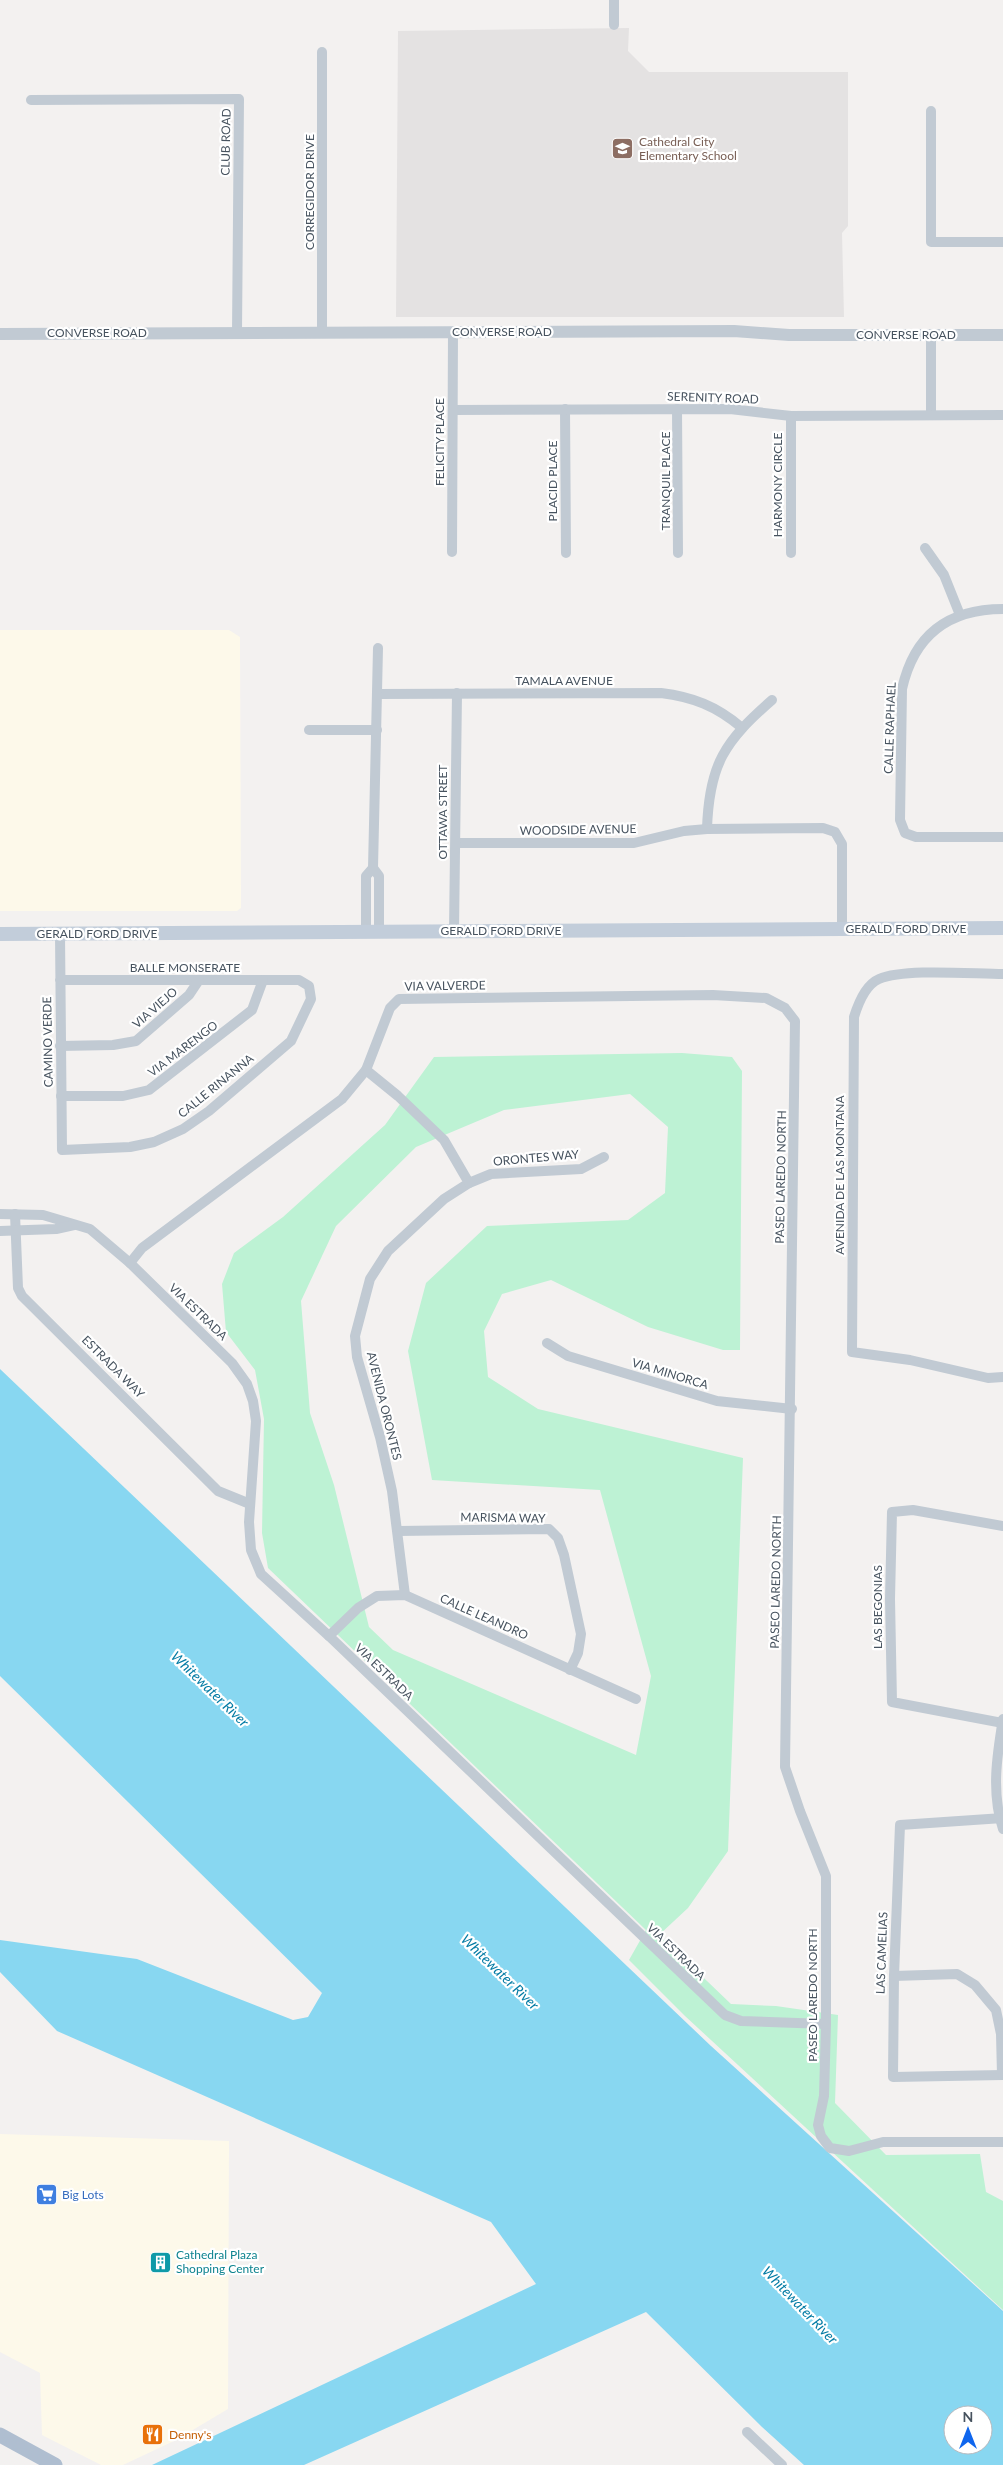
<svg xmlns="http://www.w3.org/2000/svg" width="1003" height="2465" font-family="Lato,sans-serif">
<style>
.commercial{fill:#fdf9ea}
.education{fill:#e4e2e2}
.green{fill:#bdf2d4;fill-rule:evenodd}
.water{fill:#88d7f1;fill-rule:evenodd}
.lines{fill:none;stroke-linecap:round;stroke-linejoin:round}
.minor{stroke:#c1cad3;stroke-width:10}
.tertiary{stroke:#c1cad3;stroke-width:12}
.secondary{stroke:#c2cdda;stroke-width:14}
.primary{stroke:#afbed0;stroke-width:15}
.labels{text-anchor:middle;stroke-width:4.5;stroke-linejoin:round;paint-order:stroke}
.street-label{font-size:12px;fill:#47535f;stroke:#fff}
.education-label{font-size:12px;fill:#785e54;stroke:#fff;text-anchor:start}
.shop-label{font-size:12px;fill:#366cbe;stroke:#fff;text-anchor:start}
.culture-label{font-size:12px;fill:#0d838f;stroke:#fff;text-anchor:start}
.food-label{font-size:12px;fill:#c56008;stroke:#fff;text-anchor:start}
.water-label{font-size:14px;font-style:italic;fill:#057ca5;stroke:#fff}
</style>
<rect width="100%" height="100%" fill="#f3f1f0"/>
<!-- commercial -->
<g class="commercial">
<path d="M0,630H229L240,637L241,908L237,911H0Z"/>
<path d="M0,2134L229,2141L228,2409L176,2440L123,2465H101L42,2435L40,2373L0,2352Z"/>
</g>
<!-- education -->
<path class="education" d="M629,28L628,51L649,72H848V226L842,233L844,317H396L398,31Z"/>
<!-- green -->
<path class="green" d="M682,1053L732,1057L742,1071L740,1350H723L648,1327L551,1280L502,1294L484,1331L488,1377L538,1409L743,1458L728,1851L688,1908L659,1935L731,2004L776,2006L838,2015L835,2103L886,2155L980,2154L986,2192L1003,2201V2310L685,2016L629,1960L646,1930L268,1568L262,1533L264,1419L255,1370L226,1332L222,1284L234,1253L283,1217L385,1125L434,1057ZM630,1094L668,1127L665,1193L628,1220L487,1226L426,1283L408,1351L432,1480L600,1490L651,1676L636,1755L393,1650L369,1627L334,1485L310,1413L301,1301L336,1226L416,1147L504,1110Z"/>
<!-- water -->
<path class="water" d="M0,1369L711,2046L1003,2311V2465H804L762,2427L646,2312L304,2465H152L536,2284L491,2222L57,2031L0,1972V1940L137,1959L293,2020L308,2017L322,1993L0,1676ZM953,2415H983V2445H953Z"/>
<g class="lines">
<!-- minor -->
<g class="minor">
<path d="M614,25V0"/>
<path d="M31,100L239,99L237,333"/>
<path d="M931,111V242H1003"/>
<path d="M322,333V52"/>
<path d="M931,334V415"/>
<path d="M565,409L566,553"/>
<path d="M677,409L678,553"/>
<path d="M453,410L730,409L791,416L1003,415"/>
<path d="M791,416V553"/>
<path d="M925,548L944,575L960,615"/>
<path d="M452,552L453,332"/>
<path d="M1003,609C948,609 914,635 902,689L900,820L905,833L916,837H1003"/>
<path d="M378,694L661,693C693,697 716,706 741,727"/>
<path d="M309,730H377"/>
<path d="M707,829C709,764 725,741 772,700"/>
<path d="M456,843H634L684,831L707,829L823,828L835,832L842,844V929"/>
<path d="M373,868L379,876V931"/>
<path d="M366,931V876L373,868L378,648"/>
<path d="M454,931L457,693"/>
<path d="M1003,974C972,974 905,968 879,979C865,985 858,1004 854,1017L852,1352L910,1360L988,1378L1003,1377"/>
<path d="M60,980H299L309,986L311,999L291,1041L209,1111L183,1129L154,1142L130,1147L62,1150L60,934"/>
<path d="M60,1046L113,1045L136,1041L189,995L199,980"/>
<path d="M366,1070L398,1096L444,1140L469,1183L444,1199L388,1251L370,1279L355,1336L357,1357L380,1437L392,1491L405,1595"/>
<path d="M61,1096H123L149,1090L252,1010L263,980"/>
<path d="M469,1183L491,1174L581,1169L604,1157"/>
<path d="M0,1214L43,1215L90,1229L130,1263L232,1363L247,1384L253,1401L256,1421L249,1522L251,1550L261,1574L329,1636L725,2015L741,2021L826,2024"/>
<path d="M15,1214L18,1288L22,1296L218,1491L250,1504"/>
<path d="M0,1231L56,1229L74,1225"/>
<path d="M130,1263L142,1248L342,1099L366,1070L390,1008L399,999L713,995L766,998L785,1008L795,1021L785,1767L800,1811L826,1876V2024L824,2096L818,2125L821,2136L830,2148L849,2151L883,2142H1003"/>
<path d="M547,1343L568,1356L717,1401L792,1409"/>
<path d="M1003,1526L913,1510L892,1512L890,1599L892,1702L1003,1723"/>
<path d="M398,1531L549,1529L558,1538L564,1555L581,1634L578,1653L570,1670"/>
<path d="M329,1636L358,1608L377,1596L405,1595L636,1699"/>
<path d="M1003,1719C997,1755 991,1793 1003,1829"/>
<path d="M1003,1818L900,1825L894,1976L893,2077L1003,2075"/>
<path d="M894,1976L957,1974L975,1985L996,2010L1001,2034L1002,2075"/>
<path d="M747,2432L782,2465"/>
</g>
<!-- tertiary -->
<path class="tertiary" d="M0,334L734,331L789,335H1003"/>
<!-- secondary -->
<path class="secondary" d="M0,934L1003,928"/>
<!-- primary -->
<path class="primary" d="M0,2435L55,2465"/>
</g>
<!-- icons -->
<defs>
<symbol id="school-square" viewBox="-11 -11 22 22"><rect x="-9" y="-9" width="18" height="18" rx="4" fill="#8d6e63" stroke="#fff"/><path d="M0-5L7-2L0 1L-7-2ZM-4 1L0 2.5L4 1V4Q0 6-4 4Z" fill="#fff"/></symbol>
<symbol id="supermarket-square" viewBox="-11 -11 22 22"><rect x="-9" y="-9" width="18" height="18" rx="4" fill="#3f7fe0" stroke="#fff"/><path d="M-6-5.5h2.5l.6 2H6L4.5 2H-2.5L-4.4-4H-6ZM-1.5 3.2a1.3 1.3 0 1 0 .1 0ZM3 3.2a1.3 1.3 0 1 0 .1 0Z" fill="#fff"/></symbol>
<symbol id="building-square" viewBox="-11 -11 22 22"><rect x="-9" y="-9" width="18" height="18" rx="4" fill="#0f9aa8" stroke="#fff"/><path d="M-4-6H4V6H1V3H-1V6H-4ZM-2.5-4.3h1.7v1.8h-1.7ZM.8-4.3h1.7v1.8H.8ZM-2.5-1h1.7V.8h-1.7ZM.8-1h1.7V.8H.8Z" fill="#fff"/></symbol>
<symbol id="restaurant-square" viewBox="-11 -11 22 22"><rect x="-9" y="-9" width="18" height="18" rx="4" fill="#e8710a" stroke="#fff"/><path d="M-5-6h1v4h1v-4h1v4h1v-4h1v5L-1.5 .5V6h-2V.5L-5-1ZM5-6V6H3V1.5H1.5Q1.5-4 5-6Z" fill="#fff"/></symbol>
</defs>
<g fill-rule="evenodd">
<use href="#school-square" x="610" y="136" width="25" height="25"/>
<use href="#supermarket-square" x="34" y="2182" width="25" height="25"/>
<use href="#building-square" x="148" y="2250" width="25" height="25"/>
<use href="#restaurant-square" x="140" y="2422" width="25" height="25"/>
</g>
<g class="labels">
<!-- street labels -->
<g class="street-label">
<text transform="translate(226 142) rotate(-89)" y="4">CLUB ROAD</text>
<text transform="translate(310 192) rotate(-90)" y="4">CORREGIDOR DRIVE</text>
<text x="502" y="336">CONVERSE ROAD</text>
<text x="97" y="337">CONVERSE ROAD</text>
<text x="906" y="339">CONVERSE ROAD</text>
<text transform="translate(713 398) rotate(2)" y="4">SERENITY ROAD</text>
<text transform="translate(440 442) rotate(-90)" y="4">FELICITY PLACE</text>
<text transform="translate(553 481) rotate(-90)" y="4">PLACID PLACE</text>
<text transform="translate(666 481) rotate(-90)" y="4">TRANQUIL PLACE</text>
<text transform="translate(778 485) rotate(-90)" y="4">HARMONY CIRCLE</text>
<text x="564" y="685">TAMALA AVENUE</text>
<text transform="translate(890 728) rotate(-88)" y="4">CALLE RAPHAEL</text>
<text transform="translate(443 812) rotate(-90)" y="4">OTTAWA STREET</text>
<text transform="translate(578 830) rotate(-1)" y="4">WOODSIDE AVENUE</text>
<text x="906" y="933">GERALD FORD DRIVE</text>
<text x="501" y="935">GERALD FORD DRIVE</text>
<text x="97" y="938">GERALD FORD DRIVE</text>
<text x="185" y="972">BALLE MONSERATE</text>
<text transform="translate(445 986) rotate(-1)" y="4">VIA VALVERDE</text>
<text transform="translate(155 1008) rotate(-41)" y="4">VIA VIEJO</text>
<text transform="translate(48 1042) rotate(-91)" y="4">CAMINO VERDE</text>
<text transform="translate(183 1049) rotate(-37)" y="4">VIA MARENGO</text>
<text transform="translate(216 1086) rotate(-39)" y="4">CALLE RINANNA</text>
<text transform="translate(536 1158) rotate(-5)" y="4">ORONTES WAY</text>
<text transform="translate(840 1175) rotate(-90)" y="4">AVENIDA DE LAS MONTANA</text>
<text transform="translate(781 1177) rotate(-89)" y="4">PASEO LAREDO NORTH</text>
<text transform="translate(198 1312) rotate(44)" y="4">VIA ESTRADA</text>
<text transform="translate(113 1367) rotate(45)" y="4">ESTRADA WAY</text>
<text transform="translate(670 1374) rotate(17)" y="4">VIA MINORCA</text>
<text transform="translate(384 1406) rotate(76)" y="4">AVENIDA ORONTES</text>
<text transform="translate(503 1518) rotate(1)" y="4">MARISMA WAY</text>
<text transform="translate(776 1582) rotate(-89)" y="4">PASEO LAREDO NORTH</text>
<text transform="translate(878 1607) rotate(-90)" y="4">LAS BEGONIAS</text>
<text transform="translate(484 1617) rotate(24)" y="4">CALLE LEANDRO</text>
<text transform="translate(384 1672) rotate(44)" y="4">VIA ESTRADA</text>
<text transform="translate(676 1952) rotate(44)" y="4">VIA ESTRADA</text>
<text transform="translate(882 1953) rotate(-88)" y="4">LAS CAMELIAS</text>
<text transform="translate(813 1995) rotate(-90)" y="4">PASEO LAREDO NORTH</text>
</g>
<!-- education labels -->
<g class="education-label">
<text x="639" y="146">Cathedral City<tspan x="639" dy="14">Elementary School</tspan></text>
</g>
<!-- shop labels -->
<g class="shop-label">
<text x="62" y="2199">Big Lots</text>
</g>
<!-- culture labels -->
<g class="culture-label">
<text x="176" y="2259">Cathedral Plaza<tspan x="176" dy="14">Shopping Center</tspan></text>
</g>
<!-- food labels -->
<g class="food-label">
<text x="169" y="2439">Denny's</text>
</g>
<!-- water labels -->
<g class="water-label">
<text transform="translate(210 1689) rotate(44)" y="5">Whitewater River</text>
<text transform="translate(500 1972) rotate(44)" y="5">Whitewater River</text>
<text transform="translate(800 2305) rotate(46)" y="5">Whitewater River</text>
</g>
</g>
<!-- north arrow -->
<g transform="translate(968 2430)"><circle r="24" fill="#ffffff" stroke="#b5babf"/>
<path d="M0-4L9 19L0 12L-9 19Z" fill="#0f66ee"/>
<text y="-8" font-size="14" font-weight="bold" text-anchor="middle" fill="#47535f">N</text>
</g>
</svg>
